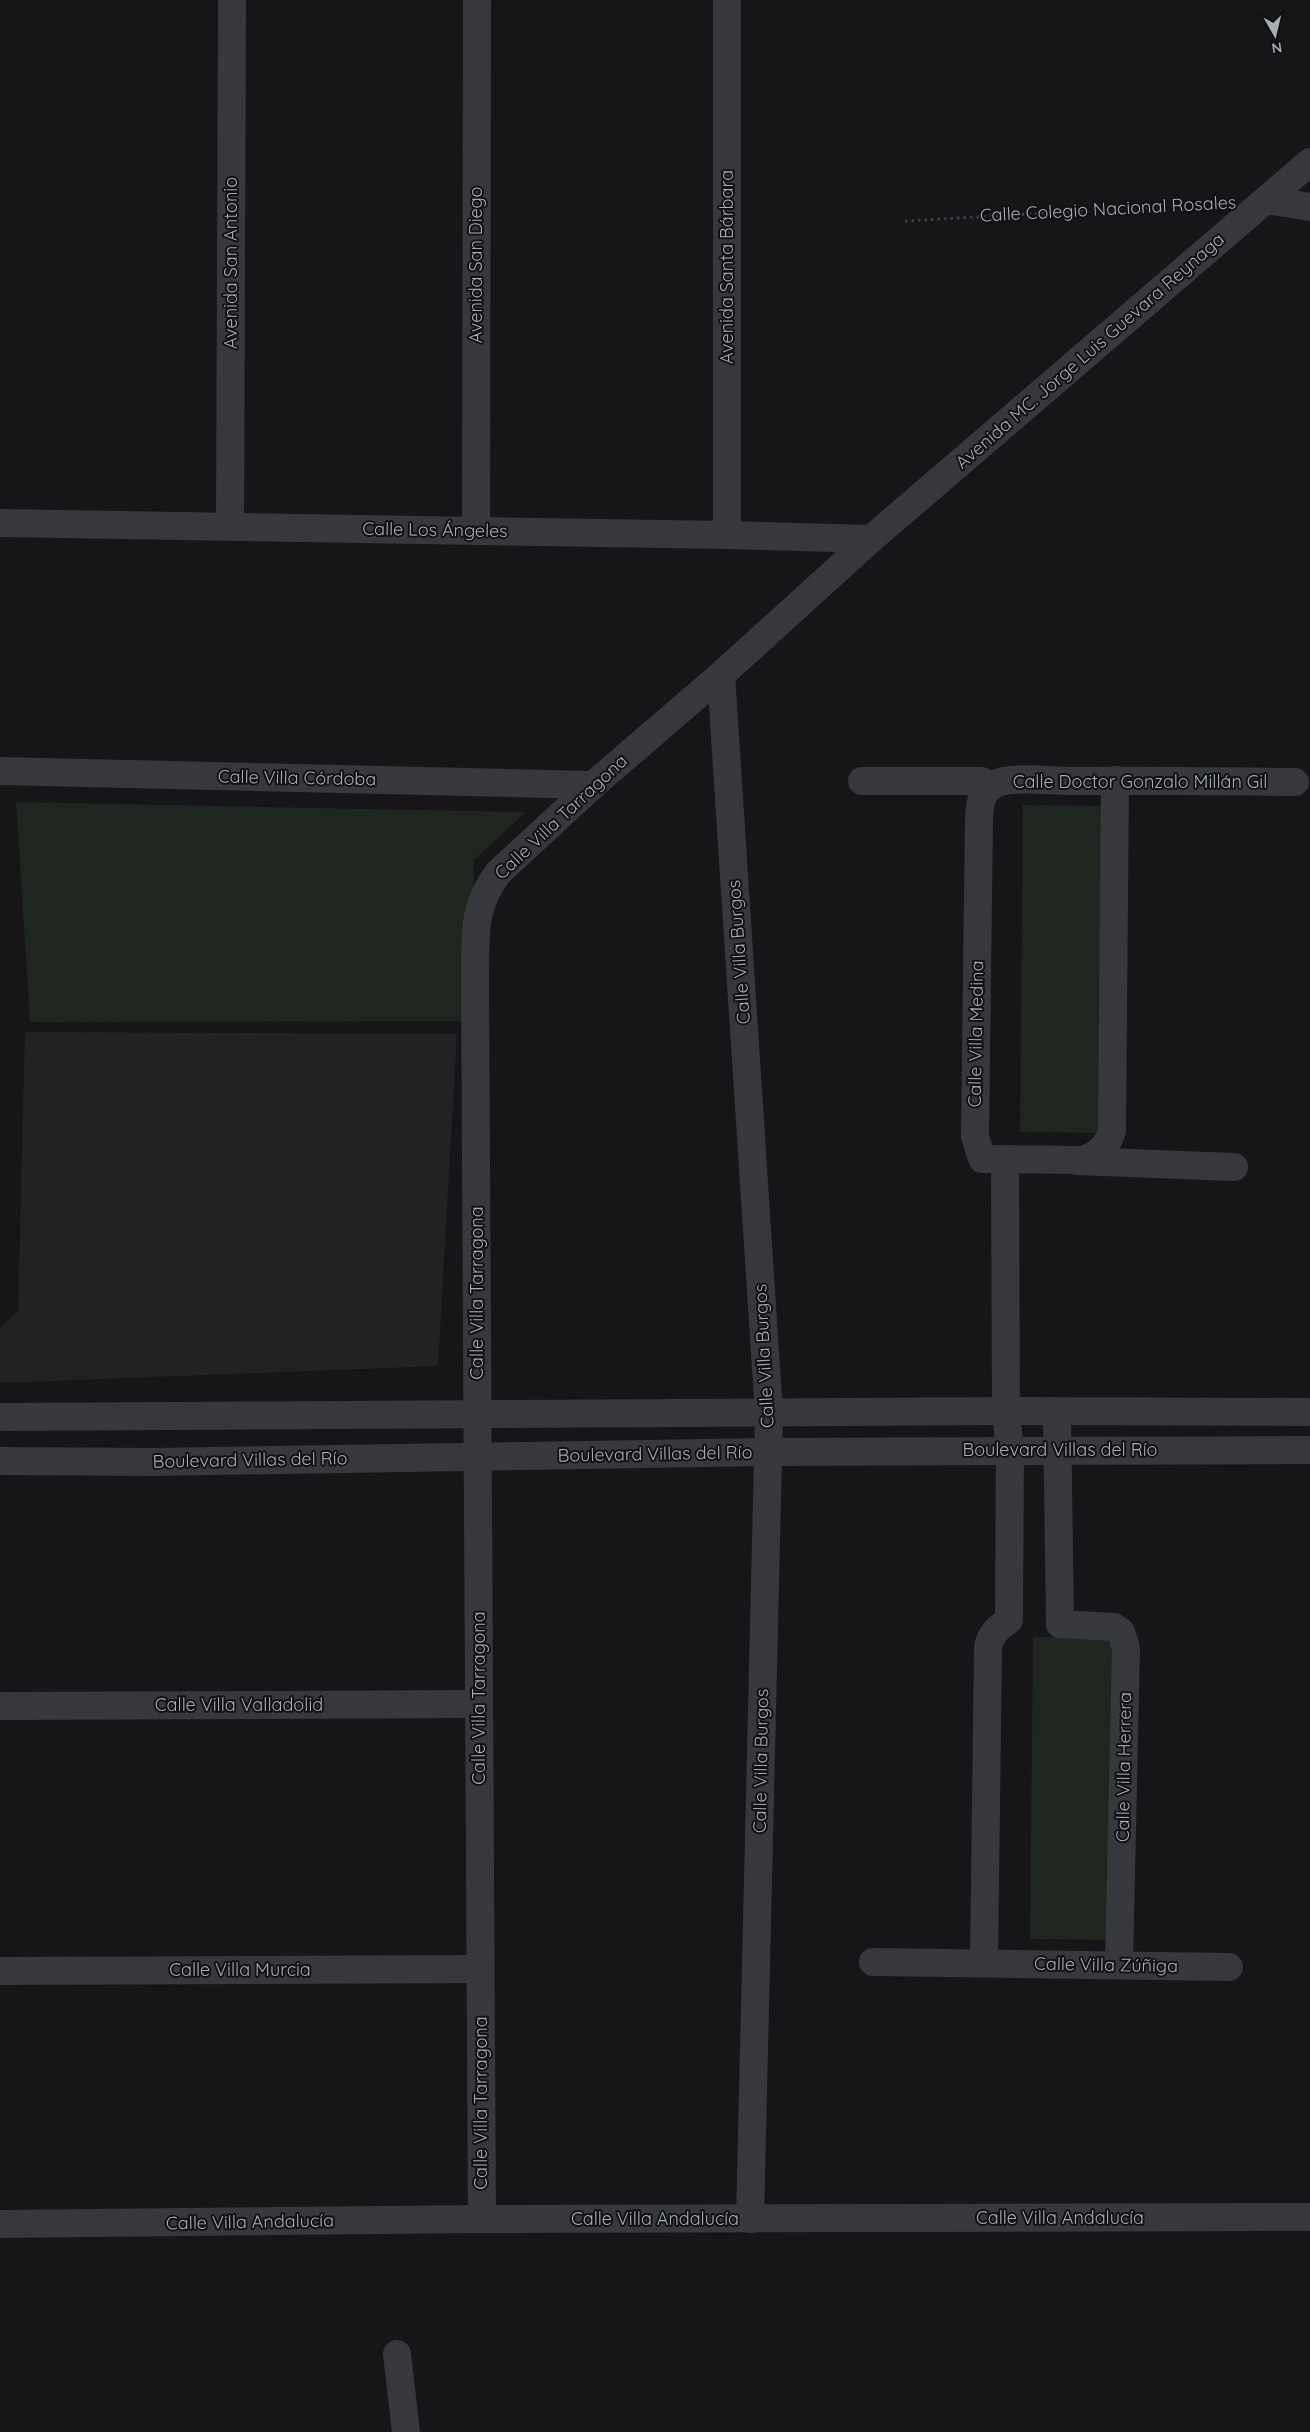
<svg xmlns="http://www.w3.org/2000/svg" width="1310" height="2432" font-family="Quicksand,sans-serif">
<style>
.built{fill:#222225}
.green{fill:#1e261f}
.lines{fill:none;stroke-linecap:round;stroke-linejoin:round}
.path{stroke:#3d3f44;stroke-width:3;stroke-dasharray:2.5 4;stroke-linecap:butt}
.minor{stroke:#37383d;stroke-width:28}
.tertiary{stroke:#37383d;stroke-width:28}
.labels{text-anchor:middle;stroke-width:4;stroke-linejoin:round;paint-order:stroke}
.street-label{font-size:18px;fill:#a8adb8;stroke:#111113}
</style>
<rect width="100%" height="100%" fill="#161618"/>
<!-- built -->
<path class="built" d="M25,1032L457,1034L438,1366L0,1383V1328L18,1311Z"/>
<!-- green -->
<g class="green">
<path d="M16,802L526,812L474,860L472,1021L30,1022Z"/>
<path d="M1023,805L1104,806L1102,1133L1020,1132Z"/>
<path d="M1033,1637L1123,1638L1120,1940L1030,1939Z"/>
</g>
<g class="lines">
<!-- path -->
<path class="path" d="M905,221L1209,204"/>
<!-- minor -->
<g class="minor">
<path d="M727,0V535"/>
<path d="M1266,200L1310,207"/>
<path d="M0,523L727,535L871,539"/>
<path d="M230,526L232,0"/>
<path d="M476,531L477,0"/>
<path d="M721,675L769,1414L750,2219"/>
<path d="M0,771L593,785"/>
<path d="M1115,780L1112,1131C1107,1147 1098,1155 1082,1160L982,1159L975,1136L979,818C980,803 981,790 997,783C1015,776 1050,781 1069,781C1145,780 1220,781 1295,782"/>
<path d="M862,781H982L990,787"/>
<path d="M1077,1161L1234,1167"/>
<path d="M1057,1412L1060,1624L1114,1627L1121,1632L1126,1648L1119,1965"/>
<path d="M0,1706L479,1704"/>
<path d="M873,1962L1229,1967"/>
<path d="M984,1962L988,1647C991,1633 998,1628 1009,1620L1010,1451L1006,1411L1005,1160"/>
<path d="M0,1971L480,1969"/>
<path d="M482,2219L475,981C476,938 471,909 498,873L593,785L721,675L871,539L1310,162"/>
<path d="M0,2224L482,2219L1310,2217"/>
<path d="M397,2354L406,2432"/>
</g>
<!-- tertiary -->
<g class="tertiary">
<path d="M0,1417L1006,1411L1310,1412"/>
<path d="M0,1461L154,1462L769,1452L1310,1450"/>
</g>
</g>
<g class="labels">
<!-- street labels -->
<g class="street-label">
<text transform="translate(1108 209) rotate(-3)" y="6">Calle Colegio Nacional Rosales</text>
<text transform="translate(231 263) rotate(-90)" y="6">Avenida San Antonio</text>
<text transform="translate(476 265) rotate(-90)" y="6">Avenida San Diego</text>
<text transform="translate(727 267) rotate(-90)" y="6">Avenida Santa Bárbara</text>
<text transform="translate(1090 351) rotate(-41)" y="6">Avenida MC. Jorge Luis Guevara Reynaga</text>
<text transform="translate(435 530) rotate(1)" y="6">Calle Los Ángeles</text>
<text transform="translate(297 778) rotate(1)" y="6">Calle Villa Córdoba</text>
<text x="1140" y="788">Calle Doctor Gonzalo Millán Gil</text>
<text transform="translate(561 817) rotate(-43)" y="6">Calle Villa Tarragona</text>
<text transform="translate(739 952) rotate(-94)" y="6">Calle Villa Burgos</text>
<text transform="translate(976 1034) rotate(-89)" y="6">Calle Villa Medina</text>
<text transform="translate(477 1293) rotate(-90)" y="6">Calle Villa Tarragona</text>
<text transform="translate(764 1356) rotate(-93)" y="6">Calle Villa Burgos</text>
<text x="1060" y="1456">Boulevard Villas del Río</text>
<text transform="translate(655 1454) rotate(-1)" y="6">Boulevard Villas del Río</text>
<text transform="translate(250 1460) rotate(-1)" y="6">Boulevard Villas del Río</text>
<text transform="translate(479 1698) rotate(-90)" y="6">Calle Villa Tarragona</text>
<text x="239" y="1711">Calle Villa Valladolid</text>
<text transform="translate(761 1761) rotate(-89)" y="6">Calle Villa Burgos</text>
<text transform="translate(1124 1767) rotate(-89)" y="6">Calle Villa Herrera</text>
<text transform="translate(1106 1965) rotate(1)" y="6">Calle Villa Zúñiga</text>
<text x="240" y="1976">Calle Villa Murcia</text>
<text transform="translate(481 2103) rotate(-90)" y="6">Calle Villa Tarragona</text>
<text x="1060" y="2224">Calle Villa Andalucía</text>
<text x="655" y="2225">Calle Villa Andalucía</text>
<text transform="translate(250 2222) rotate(-1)" y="6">Calle Villa Andalucía</text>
</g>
</g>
<!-- north arrow -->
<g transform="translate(1275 35) rotate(172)" stroke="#111113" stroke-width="4" paint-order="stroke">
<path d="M0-4L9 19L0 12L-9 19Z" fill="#a8adb8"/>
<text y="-8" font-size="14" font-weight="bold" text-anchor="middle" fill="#a8adb8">N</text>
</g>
</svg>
